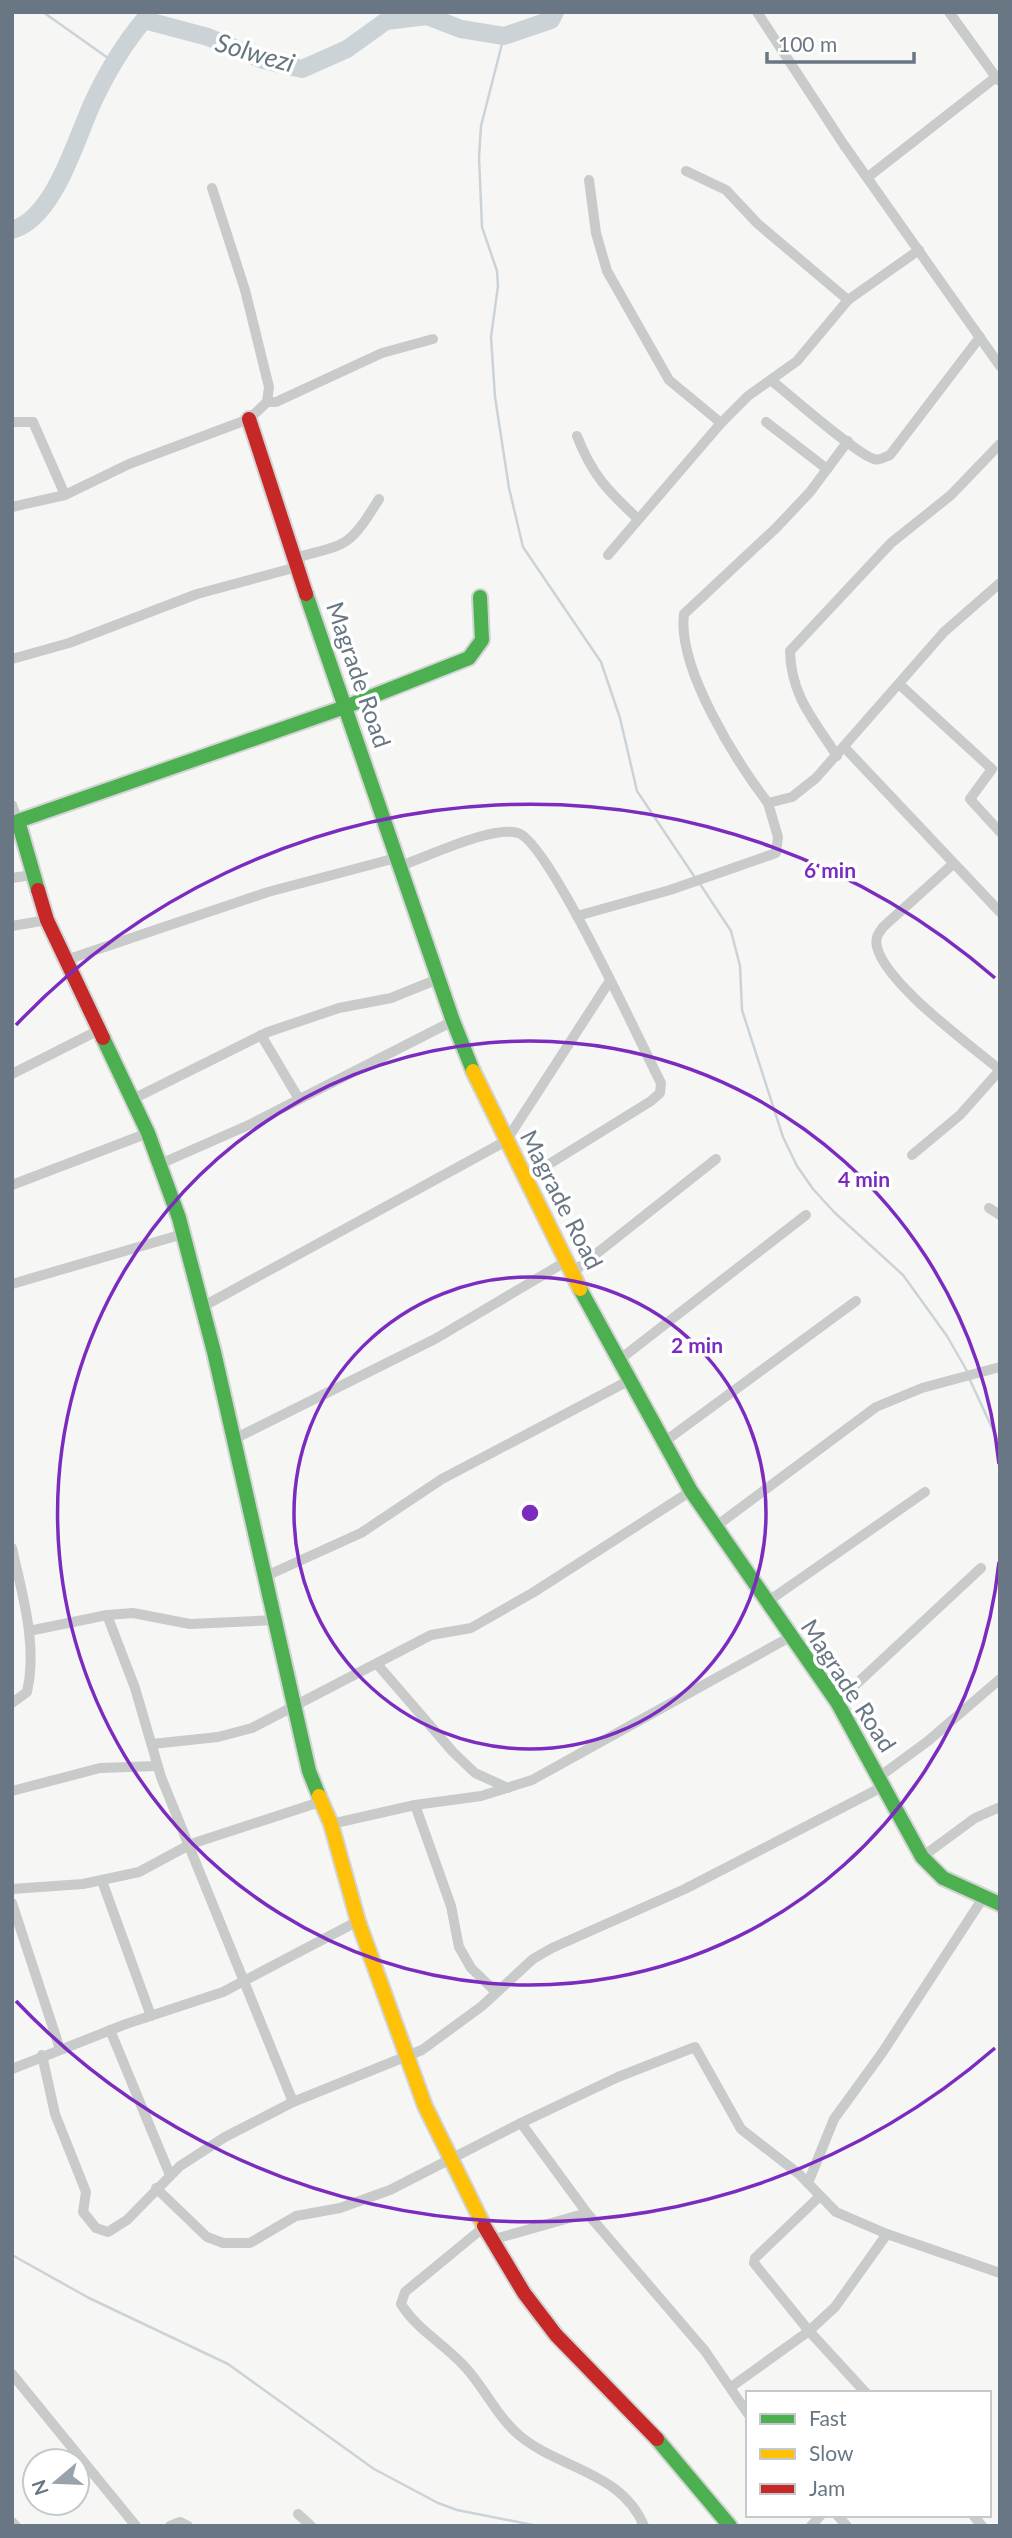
<svg xmlns="http://www.w3.org/2000/svg" width="1012" height="2538" font-family="Lato,sans-serif">
<style>
.lines{fill:none;stroke-linecap:round;stroke-linejoin:round}
.stream{stroke:#ccd3d6;stroke-width:2.5}
.river{stroke:#ccd3d6;stroke-width:18}
.fast-casing{stroke:#d3d4d4;stroke-width:18}
.slow-casing{stroke:#d3d4d4;stroke-width:18}
.jam-casing{stroke:#d3d4d4;stroke-width:18}
.street{stroke:#c9caca;stroke-width:10}
.fast{stroke:#4caf50;stroke-width:14}
.slow{stroke:#ffc107;stroke-width:14}
.jam{stroke:#c62828;stroke-width:14}
.ring{fill:none;stroke:#7b2cbf;stroke-width:3.5}
.labels{text-anchor:middle;stroke-width:7;stroke-linejoin:round;paint-order:stroke}
.street-label{font-size:24px;fill:#687783;stroke:#fff}
.water-label{font-size:26px;font-style:italic;fill:#64777f;stroke:#fff}
.centre{fill:#7b2cbf;stroke:#fff;stroke-width:3.5}
.ring-label{font-size:21px;text-anchor:middle;font-weight:bold;fill:#7b2cbf;stroke:#fff;stroke-width:7;stroke-linejoin:round;paint-order:stroke}
</style>
<rect width="100%" height="100%" fill="#f6f6f5"/>
<g class="lines">
<!-- stream -->
<g class="stream">
<path d="M43,12L115,63"/>
<path d="M504,36L481,126L479,157L482,227L497,271L498,286L491,337L495,397L509,488L523,547L601,662L620,718L637,791L696,879"/>
<path d="M700,884L731,931L740,966L742,1010L783,1137L797,1166L813,1189L835,1213L903,1275L947,1336L967,1371"/>
<path d="M969,1378L1000,1445"/>
<path d="M12,2255L89,2298L228,2364L374,2469L438,2503L457,2510L538,2526"/>
</g>
<!-- river -->
<path class="river" d="M12,230C55,218 76,138 93,102C107,72 123,45 144,20L208,37L263,60L302,69L347,49L386,21L427,16L461,29L504,36L551,20L555,12"/>
<defs>
<g id="fast">
<path d="M306,594L453,1021L473,1071"/>
<path d="M38,890L18,821L345,707L469,658L482,640L480,597"/>
<path d="M103,1038L148,1133L179,1218L214,1352L309,1771L319,1796"/>
<path d="M580,1289L691,1491L837,1702L922,1857L943,1878L1000,1904"/>
<path d="M657,2439L730,2526"/>
</g>
<g id="slow">
<path d="M473,1071L580,1289"/>
<path d="M319,1796L331,1824L358,1921L425,2106L484,2226"/>
</g>
<g id="jam">
<path d="M249,419L306,594"/>
<path d="M38,890L47,920L103,1038"/>
<path d="M484,2226L524,2293L556,2335L657,2439"/>
</g>
</defs>
<!-- fast casing -->
<use href="#fast" class="fast-casing"/>
<!-- slow casing -->
<use href="#slow" class="slow-casing"/>
<!-- jam casing -->
<use href="#jam" class="jam-casing"/>
<!-- street -->
<g class="street">
<path d="M757,12L844,145L1000,366"/>
<path d="M949,12L998,80"/>
<path d="M686,171L726,190L758,224L848,300"/>
<path d="M868,177L996,77"/>
<path d="M589,180L596,233L607,271L669,380L721,423"/>
<path d="M772,381C791,396 856,454 874,459C879,461 885,457 890,455L980,337"/>
<path d="M267,402H276L382,353L433,339"/>
<path d="M12,422H33L65,495"/>
<path d="M766,422L827,469"/>
<path d="M577,436C592,475 608,491 638,519"/>
<path d="M848,441L810,492L776,528L684,614C677,668 736,761 768,803L792,797L816,778L944,632L1000,583"/>
<path d="M12,507L65,495L129,464L249,419L267,402L269,387L245,290L212,188"/>
<path d="M608,555L721,423L748,396L797,361L848,300L919,250"/>
<path d="M294,558C349,544 349,547 379,499"/>
<path d="M12,659L69,643L197,594L297,567"/>
<path d="M899,684L992,769L970,799L1000,832"/>
<path d="M845,748L1000,912"/>
<path d="M837,756C814,720 791,696 790,651L891,543L951,495L1000,444"/>
<path d="M12,805L18,821"/>
<path d="M953,864L883,927C878,934 875,938 877,947C886,984 969,1044 1000,1070"/>
<path d="M400,866C427,857 492,825 518,833C549,842 641,1045 661,1083L660,1093L651,1101L525,1179"/>
<path d="M12,878L32,875"/>
<path d="M577,916L670,890L776,853L778,837L768,803"/>
<path d="M12,926L47,920"/>
<path d="M66,960L268,892L396,858"/>
<path d="M261,1035L299,1099"/>
<path d="M12,1074L99,1030"/>
<path d="M133,1099L268,1032L339,1008L391,998L438,979"/>
<path d="M912,1155L960,1115L1000,1070"/>
<path d="M160,1164L251,1124L453,1021"/>
<path d="M12,1185L148,1133"/>
<path d="M989,1208L1000,1215"/>
<path d="M572,1273L716,1159"/>
<path d="M12,1284L183,1234"/>
<path d="M202,1307L506,1141L609,982"/>
<path d="M619,1360L806,1215"/>
<path d="M234,1439L435,1339L565,1262"/>
<path d="M664,1442L856,1301"/>
<path d="M715,1527L876,1407L922,1388L1000,1367"/>
<path d="M12,1548C22,1594 38,1645 27,1692L12,1703"/>
<path d="M266,1576L361,1533L442,1479L630,1380"/>
<path d="M767,1602L925,1492"/>
<path d="M107,1615L135,1688L161,1777L293,2102"/>
<path d="M29,1631L107,1615L133,1613L190,1624L275,1620"/>
<path d="M377,1664L453,1752L475,1773L508,1788"/>
<path d="M837,1702L981,1568"/>
<path d="M152,1744L218,1737L252,1728L431,1635L471,1628L534,1592L691,1491"/>
<path d="M879,1777L928,1741L1000,1679"/>
<path d="M12,1791L100,1768L157,1766"/>
<path d="M415,1805L451,1906L459,1947L471,1968L496,1992"/>
<path d="M331,1824L415,1805L481,1796L532,1780L790,1637"/>
<path d="M922,1857L975,1818L1000,1807"/>
<path d="M102,1881L151,2016"/>
<path d="M12,1889L83,1884L139,1872L191,1844L320,1802"/>
<path d="M12,1903L60,2049"/>
<path d="M110,2030L170,2175"/>
<path d="M42,2055L55,2114L86,2192L83,2212L96,2228L108,2232L127,2220L180,2166L225,2137L293,2102L422,2050L482,2006L533,1959L552,1948L685,1889L884,1786"/>
<path d="M12,2069L126,2024L223,1992L358,1921"/>
<path d="M808,2183L834,2119L882,2053L983,1898"/>
<path d="M156,2188L207,2237L223,2243H250L296,2216L340,2208L390,2190L521,2123"/>
<path d="M820,2196L755,2258L754,2263L809,2331L866,2393"/>
<path d="M484,2227L405,2292L401,2304C418,2331 446,2345 466,2368C485,2389 498,2418 520,2436C560,2469 622,2472 644,2526"/>
<path d="M491,2240L587,2213"/>
<path d="M12,2374L136,2526"/>
<path d="M731,2387L809,2331L835,2307L887,2234"/>
<path d="M748,2414L705,2351L587,2213L521,2123L618,2077L695,2047L741,2129L799,2174L836,2212L887,2234L1000,2273"/>
<path d="M298,2514L311,2526"/>
<path d="M837,2515L847,2526"/>
<path d="M973,2515L982,2526"/>
<path d="M12,2522L16,2526"/>
<path d="M170,2526L180,2522L188,2526"/>
<path d="M811,2526L821,2515"/>
</g>
<!-- fast -->
<use href="#fast" class="fast"/>
<!-- slow -->
<use href="#slow" class="slow"/>
<!-- jam -->
<use href="#jam" class="jam"/>
</g>
<!-- distance rings -->
<g class="ring">
<circle cx="530" cy="1513" r="236"/>
<path d="M999 1562A472 472 0 1 1 999 1464"/>
<path d="M995 2048A709 709 0 0 1 16 2001M16 1025A709 709 0 0 1 995 978"/>
</g>
<g class="labels">
<!-- street labels -->
<g class="street-label">
<text transform="translate(358 675) rotate(71)" y="8">Magrade Road</text>
<text transform="translate(561 1200) rotate(63)" y="8">Magrade Road</text>
<text transform="translate(848 1686) rotate(57)" y="8">Magrade Road</text>
</g>
<!-- water labels -->
<g class="water-label">
<text transform="translate(255 53) rotate(16)" y="9">Solwezi</text>
</g>
</g>
<circle cx="530" cy="1513" r="10" class="centre"/>
<g class="ring-label">
<text x="830" y="878">6 min</text>
<text x="864" y="1187">4 min</text>
<text x="697" y="1353">2 min</text>
</g>
<!-- border -->
<rect width="1012" height="2538" fill="none" stroke="#687783" stroke-width="28"/>
<!-- legend -->
<rect x="746" y="2391" width="245" height="126" fill="#ffffff" stroke="#c3c9cd" stroke-width="2"/>
<rect x="760" y="2414" width="35" height="10" fill="#4caf50" stroke="#c3c9cd" stroke-width="2"/>
<text x="809" y="2426" font-size="21" fill="#687783">Fast</text>
<rect x="760" y="2449" width="35" height="10" fill="#ffc107" stroke="#c3c9cd" stroke-width="2"/>
<text x="809" y="2461" font-size="21" fill="#687783">Slow</text>
<rect x="760" y="2484" width="35" height="10" fill="#c62828" stroke="#c3c9cd" stroke-width="2"/>
<text x="809" y="2496" font-size="21" fill="#687783">Jam</text>
<!-- north arrow -->
<g transform="translate(56 2482) rotate(251)"><circle r="33" fill="#ffffff" stroke="#c3c9cd" stroke-width="2"/>
<path d="M0-5L12 26L0 18L-12 26Z" fill="#9aa3ab"/>
<text y="-10" font-size="19" font-weight="bold" text-anchor="middle" fill="#687783">N</text>
</g>
<!-- scale -->
<path d="M767 52v10h147v-10" fill="none" stroke="#687783" stroke-width="3.5"/>
<text x="778" y="52" font-size="21" fill="#687783" stroke="#ffffff" stroke-width="5" paint-order="stroke">100 m</text>
</svg>
